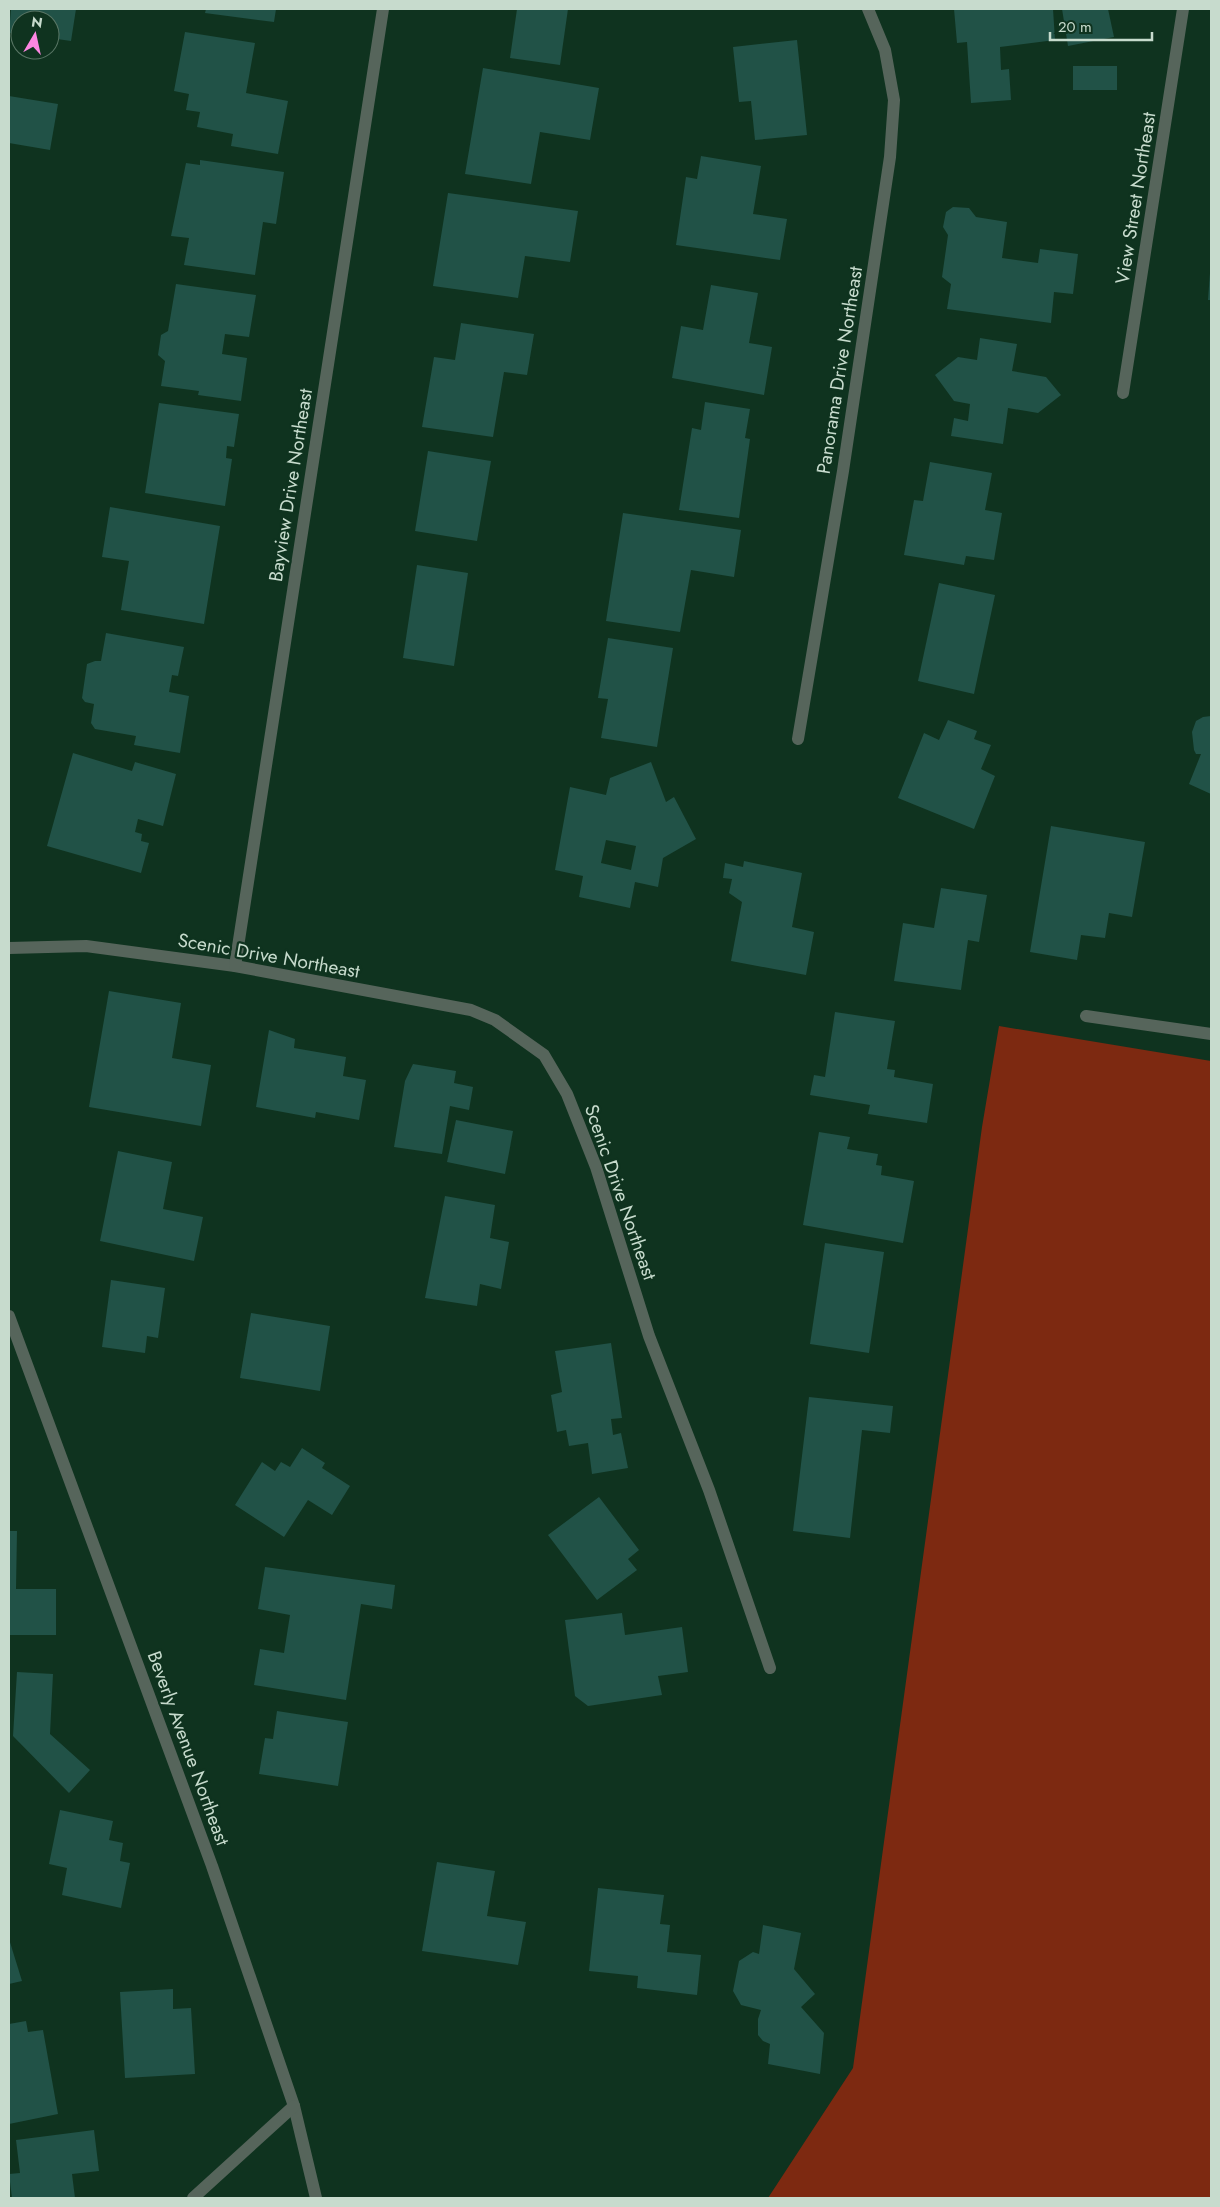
<svg xmlns="http://www.w3.org/2000/svg" width="1220" height="2207" font-family="Jost,sans-serif">
<style>
.green{fill:#7d2911}
.building{fill:#215247;fill-rule:evenodd}
.lines{fill:none;stroke-linecap:round;stroke-linejoin:round}
.street{stroke:#56655b;stroke-width:12}
.labels{text-anchor:middle;stroke-width:4.5;stroke-linejoin:round;paint-order:stroke}
.street-label{font-size:19px;fill:#c7dbcd;stroke:#0f331f}
</style>
<rect width="100%" height="100%" fill="#0f331f"/>
<!-- green -->
<path class="green" d="M999,1026L1211,1061V2198H768L853,2068L982,1127Z"/>
<!-- building -->
<g class="building">
<path d="M11,9H76L71,41L50,38V20H20V34L9,33Z"/>
<path d="M206,9H276L274,22L205,13Z"/>
<path d="M517,9H568L560,65L510,58Z"/>
<path d="M954,9H1053L1055,40L1000,47L1001,70L1009,69L1011,100L971,103L967,42L957,43Z"/>
<path d="M1062,9H1108L1114,37L1068,46Z"/>
<path d="M185,32L255,43L246,93L288,101L278,154L231,146L233,134L197,127L200,112L186,110L189,94L174,91Z"/>
<path d="M797,40L807,135L755,140L751,101L739,102L733,47Z"/>
<rect x="1073" y="66" width="44" height="24"/>
<path d="M483,68L599,88L590,140L540,132L531,184L465,174Z"/>
<path d="M9,96L58,104L50,150L9,143Z"/>
<path d="M701,156L761,166L753,214L787,219L780,260L676,245L686,177L697,179Z"/>
<path d="M200,160L284,172L276,224L263,222L255,275L184,265L189,238L171,236L186,163L200,165Z"/>
<path d="M448,193L578,211L570,262L525,256L518,298L433,286Z"/>
<path d="M953,207L969,208L976,217L1007,222L1002,258L1038,263L1040,249L1078,254L1073,294L1054,292L1051,323L947,309L951,284L942,277L948,235L943,227L946,212Z"/>
<path d="M1210,273L1211,300H1208Z"/>
<path d="M176,284L256,295L249,337L225,334L222,354L247,358L241,401L198,395L199,391L161,386L165,361L158,355L161,335L168,331Z"/>
<path d="M711,285L758,293L749,343L772,347L764,395L672,378L681,326L703,330Z"/>
<path d="M461,323L534,334L527,375L504,372L493,437L422,427L434,357L455,360Z"/>
<path d="M980,338L1017,344L1012,371L1046,377L1061,395L1038,413L1008,408L1003,444L951,436L954,418L968,421L970,404L954,401L935,375L958,357L977,360Z"/>
<path d="M705,402L750,409L745,438L750,439L739,518L679,510L692,428L701,430Z"/>
<path d="M159,403L239,414L234,447L227,446L226,458L232,459L225,506L145,493Z"/>
<path d="M428,451L491,461L477,541L415,531Z"/>
<path d="M930,462L992,473L985,510L1002,513L994,560L966,556L964,565L904,555L914,500L923,501Z"/>
<path d="M110,507L220,526L204,624L121,610L129,561L102,557Z"/>
<path d="M623,513L741,530L734,577L691,570L680,632L606,621Z"/>
<path d="M417,565L468,573L454,666L403,658Z"/>
<path d="M939,583L995,595L974,694L918,681Z"/>
<path d="M106,633L184,647L178,676L172,675L169,692L189,696L180,753L134,745L136,736L95,729L91,723L94,704L85,702L82,698L87,664L95,661H101Z"/>
<path d="M608,638L673,648L657,747L601,738L608,699L598,698Z"/>
<path d="M1211,716V794L1189,784L1201,754H1196L1194,750L1192,732L1196,721L1203,717Z"/>
<path d="M948,720L977,731L974,739L991,745L981,769L995,776L974,829L898,798L924,733L939,740Z"/>
<path d="M73,753L132,771L135,762L176,774L163,826L138,819L135,832L142,834L141,841L149,843L141,873L47,846Z"/>
<path d="M651,762L666,802L674,797L696,839L663,858L658,887L635,882L630,908L579,897L583,876L555,870L570,787L606,795L610,778ZM606,840L636,846L631,870L601,863Z"/>
<path d="M1051,826L1145,842L1132,917L1109,913L1105,938L1081,935L1077,960L1030,952Z"/>
<path d="M744,861L802,873L792,927L814,932L806,975L731,961L742,902L729,893L732,879L723,878L725,863L743,867Z"/>
<path d="M941,888L987,895L979,942L968,940L961,990L894,981L903,923L934,928Z"/>
<path d="M109,991L181,1003L172,1058L211,1065L201,1126L89,1107Z"/>
<path d="M835,1012L895,1021L887,1069L895,1070L894,1077L933,1084L927,1123L868,1114L870,1105L810,1095L814,1075L825,1077Z"/>
<path d="M269,1030L295,1039L294,1048L346,1057L343,1076L366,1080L359,1120L316,1112L315,1118L256,1107Z"/>
<path d="M413,1064L456,1071L454,1083L473,1087L469,1110L450,1106L442,1154L394,1147L405,1081Z"/>
<path d="M456,1120L513,1131L505,1174L447,1162Z"/>
<path d="M819,1132L850,1137L847,1149L878,1154L876,1165L882,1166L881,1175L914,1181L903,1243L803,1225Z"/>
<path d="M118,1151L172,1162L163,1209L203,1217L194,1261L100,1241Z"/>
<path d="M445,1196L495,1205L490,1238L509,1242L501,1289L480,1284L477,1306L425,1298Z"/>
<path d="M825,1243L884,1252L869,1353L810,1344Z"/>
<path d="M111,1280L165,1288L158,1338L147,1336L145,1353L102,1347Z"/>
<path d="M251,1313L330,1326L320,1391L240,1378Z"/>
<path d="M611,1343L622,1418L611,1419L613,1435L621,1433L628,1468L592,1474L588,1443L569,1446L566,1430L557,1432L551,1395L562,1392L555,1351Z"/>
<path d="M809,1397L893,1406L890,1433L862,1430L850,1538L793,1531Z"/>
<path d="M302,1448L325,1463L322,1468L350,1486L332,1515L308,1500L284,1537L235,1505L262,1462L275,1471L281,1462L290,1467Z"/>
<path d="M599,1497L639,1550L628,1559L637,1570L597,1600L548,1535Z"/>
<path d="M9,1531H17L16,1589H56V1635H9Z"/>
<path d="M265,1567L395,1585L392,1609L361,1604L346,1700L254,1685L260,1649L284,1653L290,1615L258,1609Z"/>
<path d="M622,1613L625,1635L682,1627L688,1672L658,1676L662,1695L588,1706L575,1696L565,1620Z"/>
<path d="M17,1672L53,1674L50,1734L90,1770L69,1793L13,1736Z"/>
<path d="M277,1711L348,1722L338,1786L259,1774L265,1738L273,1739Z"/>
<path d="M60,1810L113,1821L109,1840L123,1843L120,1861L130,1863L121,1908L62,1895L67,1868L49,1864Z"/>
<path d="M437,1862L495,1871L487,1916L526,1922L518,1965L422,1951Z"/>
<path d="M598,1888L664,1895L660,1924L670,1925L667,1952L701,1955L697,1995L637,1988L638,1976L589,1971Z"/>
<path d="M763,1925L801,1933L794,1969L815,1994L801,2007L824,2033L820,2074L768,2064L770,2044L763,2041L758,2035V2019L761,2010L741,2005L733,1991L739,1961L753,1952L759,1954Z"/>
<path d="M9,1939L22,1981L9,1984Z"/>
<path d="M173,1989V2009L191,2008L195,2074L125,2078L120,1992Z"/>
<path d="M26,2021L28,2032L43,2030L58,2114L9,2124V2024Z"/>
<path d="M94,2130L99,2171L72,2174L75,2198H12L9,2174L20,2173L16,2140Z"/>
</g>
<g class="lines">
<!-- street -->
<g class="street">
<path d="M1123,393L1183,9"/>
<path d="M798,739L843,471L890,157L894,100L885,50L868,9"/>
<path d="M9,948L86,946L235,966L471,1010L495,1020L544,1055L567,1094L596,1167L649,1336L709,1490L770,1668"/>
<path d="M235,966L383,9"/>
<path d="M1086,1016L1211,1034"/>
<path d="M9,1316L212,1866L294,2106L316,2198"/>
<path d="M193,2198L294,2106"/>
</g>
</g>
<g class="labels">
<!-- street labels -->
<g class="street-label">
<text transform="translate(1135 198) rotate(-81)" y="7">View Street Northeast</text>
<text transform="translate(839 370) rotate(-81)" y="7">Panorama Drive Northeast</text>
<text transform="translate(290 485) rotate(-81)" y="7">Bayview Drive Northeast</text>
<text transform="translate(269 955) rotate(10)" y="7">Scenic Drive Northeast</text>
<text transform="translate(621 1192) rotate(71)" y="7">Scenic Drive Northeast</text>
<text transform="translate(189 1748) rotate(70)" y="7">Beverly Avenue Northeast</text>
</g>
</g>
<!-- border -->
<rect width="1220" height="2207" fill="none" stroke="#c7dbcd" stroke-width="20"/>
<!-- north arrow -->
<g transform="translate(35 35) rotate(9)"><circle r="24" fill="#0f331f" stroke="#597665"/>
<path d="M0-4L9 19L0 12L-9 19Z" fill="#fd86e2"/>
<text y="-8" font-size="14" font-weight="bold" text-anchor="middle" fill="#c7dbcd">N</text>
</g>
<!-- scale -->
<path d="M1050 32v8h102v-8" fill="none" stroke="#c7dbcd" stroke-width="2.5"/>
<text x="1058" y="32" font-size="15" fill="#c7dbcd" stroke="#0f331f" stroke-width="4" paint-order="stroke">20 m</text>
</svg>
